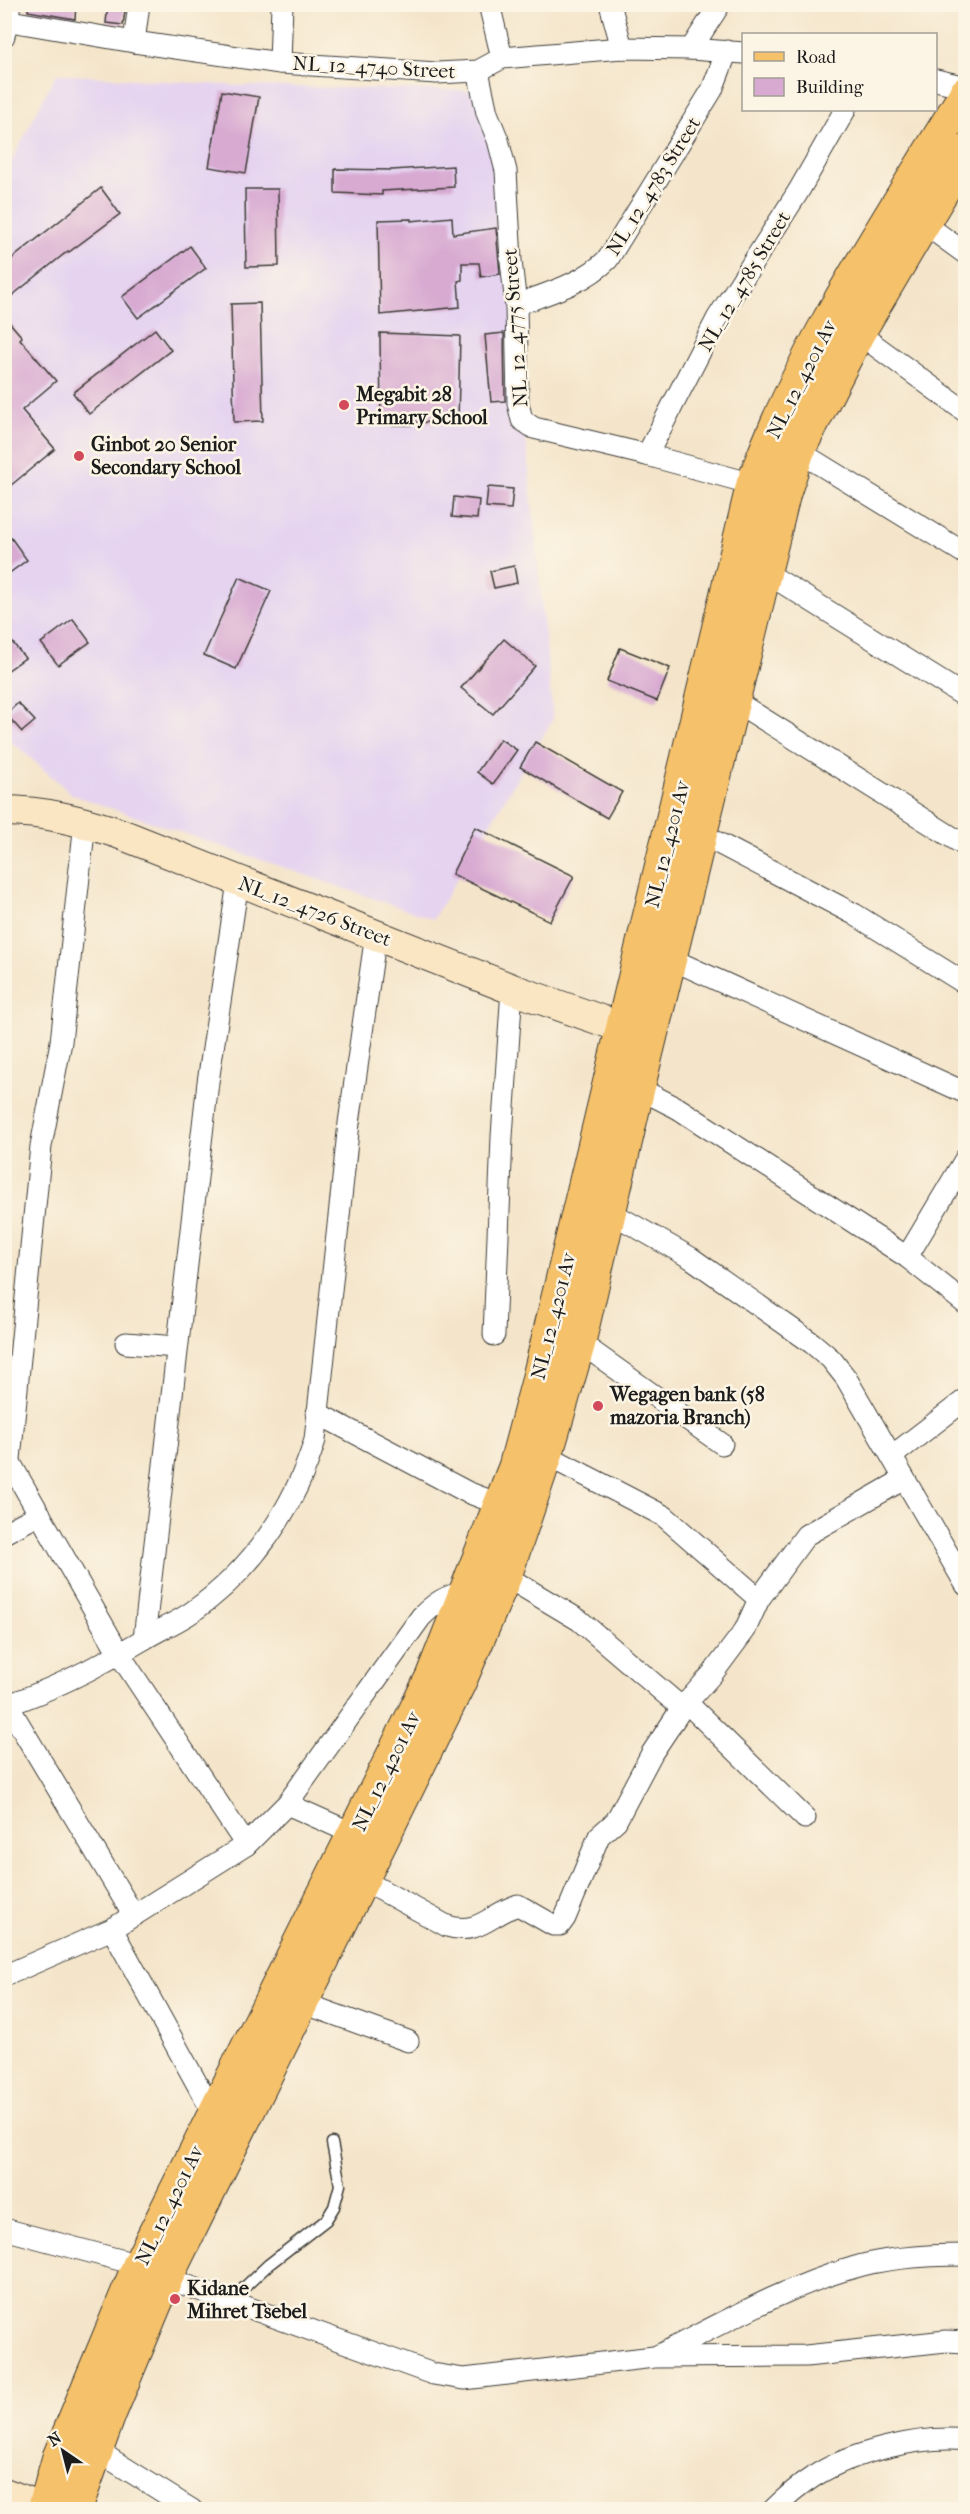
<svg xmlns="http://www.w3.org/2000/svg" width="970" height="2514" font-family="'IM FELL French Canon',serif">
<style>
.built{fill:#e5d3f0}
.building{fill:#d8aad2}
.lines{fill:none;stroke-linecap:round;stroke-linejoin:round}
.lane-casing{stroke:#3c3a36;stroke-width:13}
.street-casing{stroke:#3c3a36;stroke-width:23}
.secondary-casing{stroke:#3c3a36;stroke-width:32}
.primary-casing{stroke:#3c3a36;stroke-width:35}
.lane{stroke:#fff;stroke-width:10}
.street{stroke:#fff;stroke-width:21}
.secondary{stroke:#fbe6c4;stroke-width:30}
.primary{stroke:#f5c16b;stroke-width:33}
.poi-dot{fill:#d1495b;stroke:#fcf5e5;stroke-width:2}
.labels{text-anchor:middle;stroke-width:5;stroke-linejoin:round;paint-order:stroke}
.street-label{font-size:20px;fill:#1c1c1c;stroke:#fcf5e5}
.poi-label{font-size:20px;font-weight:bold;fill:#1c1c1c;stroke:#fcf5e5;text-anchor:start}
</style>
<rect width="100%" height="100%" fill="#fcf5e5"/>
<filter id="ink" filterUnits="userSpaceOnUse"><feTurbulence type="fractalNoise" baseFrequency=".0167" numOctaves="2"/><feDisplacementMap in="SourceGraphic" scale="12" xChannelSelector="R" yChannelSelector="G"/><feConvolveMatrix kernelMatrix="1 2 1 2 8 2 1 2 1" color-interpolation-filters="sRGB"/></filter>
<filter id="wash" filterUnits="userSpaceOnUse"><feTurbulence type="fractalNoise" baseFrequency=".008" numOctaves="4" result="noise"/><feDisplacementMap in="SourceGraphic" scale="24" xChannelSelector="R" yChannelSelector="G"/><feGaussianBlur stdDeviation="1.35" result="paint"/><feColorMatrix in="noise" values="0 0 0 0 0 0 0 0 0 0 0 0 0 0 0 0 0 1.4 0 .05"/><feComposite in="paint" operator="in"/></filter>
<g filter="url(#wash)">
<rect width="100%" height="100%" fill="#f4e5ca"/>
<!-- built -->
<path class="built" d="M56,74L242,86L492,91L553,719L433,919L73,795L5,736L4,176Z"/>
<g id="blocks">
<!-- building -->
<g class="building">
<path d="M29,4H76L75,19L28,11Z"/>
<path d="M108,4H126L123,25L106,23Z"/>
<path d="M222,91L259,97L246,173L209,167Z"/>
<path d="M453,166L454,187L382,191V195L335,193V169L392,170Z"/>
<path d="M101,188L120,214L69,252L68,251L4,302V265Z"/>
<path d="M245,189H278L279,266L246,267Z"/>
<path d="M452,217L453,234L496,228L500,274L481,277L479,263H462V280L458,281L460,307L380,315L378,220L411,219V221Z"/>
<path d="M190,246L206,268L138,318L122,297Z"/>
<path d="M260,303L263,421L234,422L231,304Z"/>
<path d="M4,316L22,337L20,339L56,381L22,410L55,449L4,491Z"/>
<path d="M155,329L171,350L89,414L73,393Z"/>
<path d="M380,333L460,336L458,423L411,422V425H381Z"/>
<path d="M504,333L505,401L491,402L485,335Z"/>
<path d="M488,487L513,489L511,509L486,507Z"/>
<path d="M454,497L479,500L477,519L452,517Z"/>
<path d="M4,528L27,560L4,577Z"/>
<path d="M514,566L517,583L494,588L490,571Z"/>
<path d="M239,577L271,591L236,669L204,655Z"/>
<path d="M73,619L90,642L58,665L41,643Z"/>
<path d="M4,632L25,658L4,673Z"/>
<path d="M504,639L535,666L493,714L461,688Z"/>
<path d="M620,648L670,668L657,701L607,681Z"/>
<path d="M18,703L35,721L22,732L6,714Z"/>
<path d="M500,739L517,750L493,784L477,772Z"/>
<path d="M535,742L622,792L607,818L520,767Z"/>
<path d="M475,827L574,876L550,921L452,874Z"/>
</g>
</g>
</g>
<g filter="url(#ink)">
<use href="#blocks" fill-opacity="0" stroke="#3c3a36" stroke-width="1.5"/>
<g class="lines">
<defs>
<path id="lane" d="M230,2301L268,2265L326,2220L334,2207L340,2185L332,2143"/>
<g id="street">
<path d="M489,4L502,58"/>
<path d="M610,4L622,48"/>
<path d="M4,20L134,42L280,63L437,73L478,71L502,58L622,48L691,49L744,53"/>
<path d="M4,36L10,4"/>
<path d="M134,42L139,4"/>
<path d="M691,49L720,4"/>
<path d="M280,63L282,4"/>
<path d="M478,71L487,113L498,140L506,171L511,261L516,305L518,403L522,420L534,428L647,455L753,484"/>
<path d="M936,80L966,87"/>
<path d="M922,222L966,254"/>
<path d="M516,305C548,293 583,284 608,259L712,90L727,51"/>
<path d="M858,333L966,412"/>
<path d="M798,451L966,554"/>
<path d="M647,455L717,319L798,192L845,110"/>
<path d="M765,572L966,697"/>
<path d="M733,700L966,846"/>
<path d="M701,834L854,914L966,984"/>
<path d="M671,959L966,1093"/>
<path d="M638,1088L679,1109L907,1257L966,1304"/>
<path d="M610,1212L691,1258L812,1343L831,1359L846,1378L966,1585"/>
<path d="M907,1257L966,1158"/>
<path d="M494,1335L502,1137L512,989"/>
<path d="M579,1342L722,1444"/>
<path d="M126,1343L176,1347"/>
<path d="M317,1413L467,1492L501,1505"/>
<path d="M4,1452L120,1655L246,1845"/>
<path d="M546,1455L664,1516L759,1599L806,1535L904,1479"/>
<path d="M892,1456L966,1399"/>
<path d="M10,1459L41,1146L61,1042L85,822"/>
<path d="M4,1533L40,1514"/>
<path d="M505,1576L579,1620L682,1708"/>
<path d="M144,1639L208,1082L238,882"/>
<path d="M4,1699L134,1916"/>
<path d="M686,1702L805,1818"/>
<path d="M4,1706C53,1690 101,1665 144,1639C160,1629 178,1622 192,1612C252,1570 294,1509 315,1440L349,1123L376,934"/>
<path d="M287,1804L354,1834"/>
<path d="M363,1880L447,1926C479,1936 490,1914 518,1905L553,1925H560L565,1918L599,1836L616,1821L652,1753L682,1708L713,1673L745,1630L759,1599"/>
<path d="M112,1929L213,2113"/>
<path d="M4,1976L112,1929L246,1845L287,1804L421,1617C435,1603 446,1595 466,1592"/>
<path d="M303,2003L408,2041"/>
<path d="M4,2229L139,2265"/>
<path d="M166,2278L433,2374L464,2379L654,2357L806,2356L946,2341L966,2342"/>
<path d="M659,2355C721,2324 785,2287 852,2268C887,2257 928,2255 966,2255"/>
<path d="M96,2450L192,2510"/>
<path d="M773,2510C785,2498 799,2486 813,2477C851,2452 921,2435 966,2440"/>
</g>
<g id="secondary">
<path d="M4,811C44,811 81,821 118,833L512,989L646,1036"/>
<path d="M4,2493L50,2510"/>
</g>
<g id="primary">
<path d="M44,2510L59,2457L139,2265L432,1677L515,1467L537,1385L753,484C802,346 890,219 966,93"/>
<path d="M75,2510L109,2415L166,2278L459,1683L505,1576L546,1455L579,1342L638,1088L784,493L798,451L858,333L966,151"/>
</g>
</defs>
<!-- lane casing -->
<use href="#lane" class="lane-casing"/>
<!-- street casing -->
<use href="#street" class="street-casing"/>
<!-- secondary casing -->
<use href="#secondary" class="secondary-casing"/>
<!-- primary casing -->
<use href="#primary" class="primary-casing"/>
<!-- lane -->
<use href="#lane" class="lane"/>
<!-- street -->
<use href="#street" class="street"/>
<!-- secondary -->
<use href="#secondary" class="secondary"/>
<!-- primary -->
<use href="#primary" class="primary"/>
</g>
</g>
<!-- markers -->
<g class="poi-dot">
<circle cx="344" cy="405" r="6"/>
<circle cx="79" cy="456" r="6"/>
<circle cx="598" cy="1406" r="6"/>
<circle cx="175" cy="2299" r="6"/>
</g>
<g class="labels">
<!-- street labels -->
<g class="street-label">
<text transform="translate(374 67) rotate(3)" y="7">NL_12_4740 Street</text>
<text transform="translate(653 186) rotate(-58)" y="7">NL_12_4783 Street</text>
<text transform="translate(744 281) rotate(-59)" y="7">NL_12_4785 Street</text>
<text transform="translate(515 328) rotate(-94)" y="7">NL_12_4775 Street</text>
<text transform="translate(801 379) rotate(-63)" y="7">NL_12_4201 Av</text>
<text transform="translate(667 844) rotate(-76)" y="7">NL_12_4201 Av</text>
<text transform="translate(315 911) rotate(21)" y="7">NL_12_4726 Street</text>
<text transform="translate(553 1316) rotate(-76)" y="7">NL_12_4201 Av</text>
<text transform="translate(386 1771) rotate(-64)" y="7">NL_12_4201 Av</text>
<text transform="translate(169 2205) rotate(-64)" y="7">NL_12_4201 Av</text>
</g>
<!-- poi labels -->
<g class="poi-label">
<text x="356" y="401">Megabit 28<tspan x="356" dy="23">Primary School</tspan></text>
<text x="91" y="451">Ginbot 20 Senior<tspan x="91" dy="23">Secondary School</tspan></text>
<text x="610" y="1401">Wegagen bank (58<tspan x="610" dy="23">mazoria Branch)</tspan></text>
<text x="187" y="2295">Kidane<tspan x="187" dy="23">Mihret Tsebel</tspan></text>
</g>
</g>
<!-- margin -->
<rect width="970" height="2514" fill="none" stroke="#fcf5e5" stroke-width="24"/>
<!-- legend -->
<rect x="742" y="33" width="195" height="78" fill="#fcf5e5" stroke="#a29e95" stroke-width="1.5"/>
<rect x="754" y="52" width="30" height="9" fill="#f5c16b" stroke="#a29e95" stroke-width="1.5"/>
<text x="796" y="63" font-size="18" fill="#1c1c1c">Road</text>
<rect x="754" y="78" width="30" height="18" fill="#d8aad2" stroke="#a29e95" stroke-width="1.5"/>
<text x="796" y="93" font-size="18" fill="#1c1c1c">Building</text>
<!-- north arrow -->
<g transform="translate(63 2451) rotate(325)" stroke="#fcf5e5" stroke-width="4.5" paint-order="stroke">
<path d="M0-4.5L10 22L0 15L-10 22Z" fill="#1c1c1c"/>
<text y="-9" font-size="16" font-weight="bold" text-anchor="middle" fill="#1c1c1c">N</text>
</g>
</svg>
